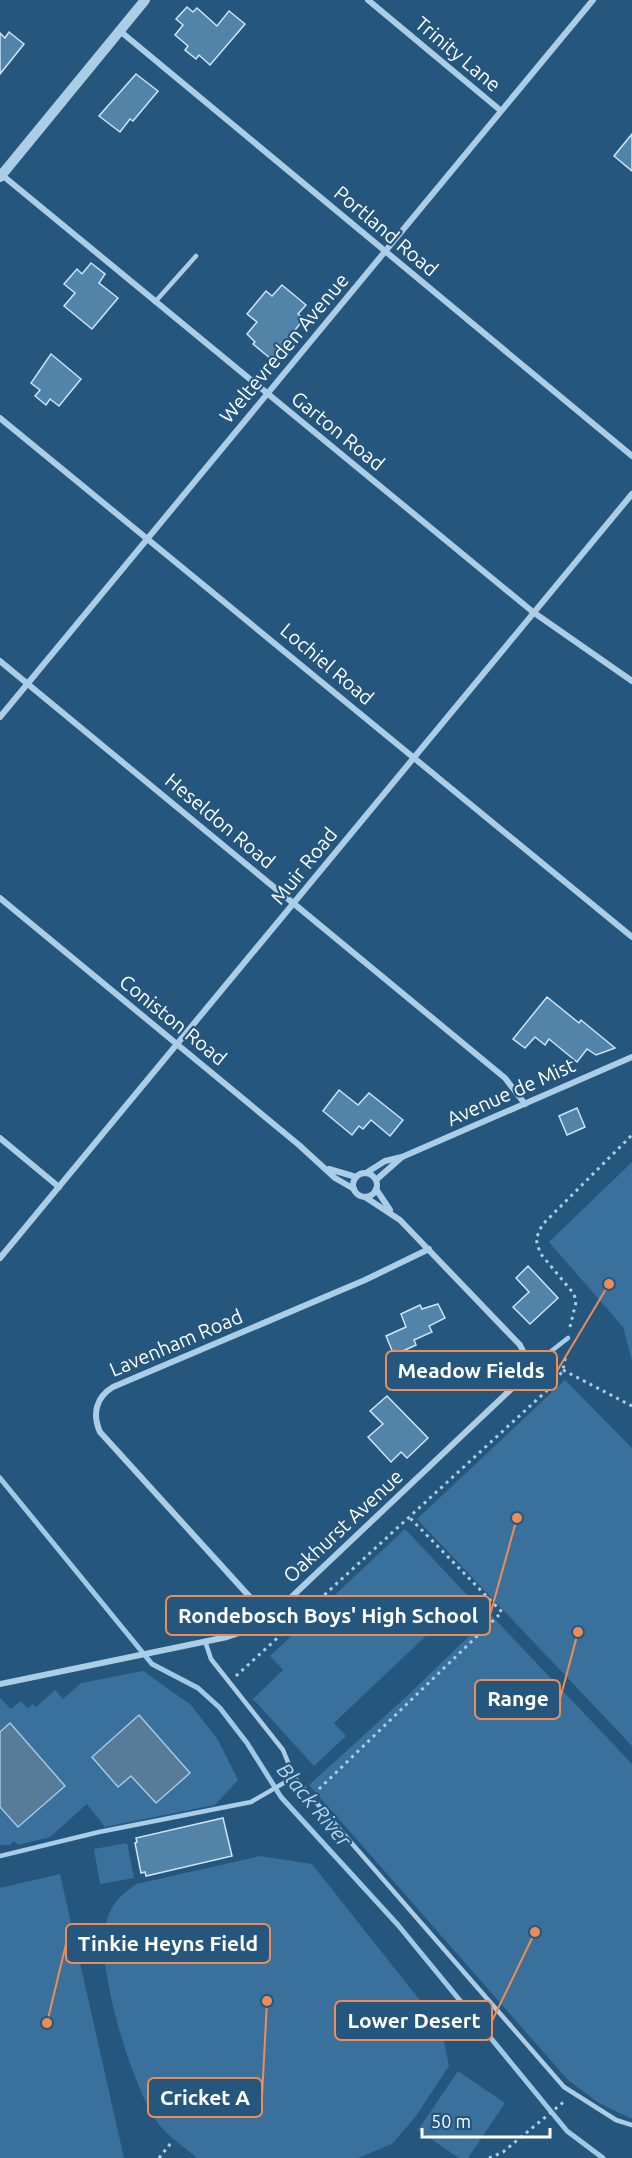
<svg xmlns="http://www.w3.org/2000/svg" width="632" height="2158" font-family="Ubuntu,sans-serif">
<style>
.green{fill:#39719c}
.water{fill:#587c97;stroke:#a0c9e6;stroke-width:1.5}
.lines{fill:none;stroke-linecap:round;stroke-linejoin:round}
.stream{stroke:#a0c9e6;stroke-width:5}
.building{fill:#5283a9;stroke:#cee4f5;stroke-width:1.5}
.path{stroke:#abcde6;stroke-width:3;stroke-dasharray:3 4.5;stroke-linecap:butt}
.service{stroke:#abcde6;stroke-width:4.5}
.minor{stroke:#abcde6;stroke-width:6}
.tertiary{stroke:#abcde6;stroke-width:10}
.labels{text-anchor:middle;stroke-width:4.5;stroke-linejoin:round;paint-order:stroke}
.street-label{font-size:20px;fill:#fff;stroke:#25577e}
.water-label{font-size:21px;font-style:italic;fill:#b6d6ed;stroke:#25577e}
.leader{fill:none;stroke:#ef8b55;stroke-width:2}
.callout-dot{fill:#ef8b55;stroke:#25577e;stroke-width:2}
.callout{fill:#25577e;stroke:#ef8b55;stroke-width:2}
.callout-label{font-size:21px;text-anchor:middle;font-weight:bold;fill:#fff}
</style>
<rect width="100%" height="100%" fill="#25577e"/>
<!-- green -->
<g class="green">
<path d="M632,1162V1361L623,1327L549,1242Z"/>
<path d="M565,1380L632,1448V1746L417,1519Z"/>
<path d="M405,1529L468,1596L334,1723L346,1736L314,1766L253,1699L283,1670L270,1656Z"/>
<path d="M491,1615L632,1764V2119L599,2103L568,2080L309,1785L406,1697Z"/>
<path d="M143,1671L191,1705L218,1740L238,1780L215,1805L105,1827L87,1804L50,1837L18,1845L14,1841L10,1845H0V1698L11,1709L21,1701L27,1708L33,1704L36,1707L55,1690L63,1699L81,1683Z"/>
<path d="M127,1843L134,1878L100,1884L94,1849Z"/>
<path d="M260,1856L312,1864L441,2027L449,2066L416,2116L392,2144L358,2158H197C186,2148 172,2139 162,2128C134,2097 96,1967 105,1927C110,1906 119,1895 137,1884Z"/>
<path d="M60,1874L124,2158H125H0V1888Z"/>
<path d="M458,2071L505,2103L468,2158H459L418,2130Z"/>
</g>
<!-- water -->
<g class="water">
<path d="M139,1715L190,1773L156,1803L131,1776L118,1787L92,1757Z"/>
<path d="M10,1723L65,1786L18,1827L0,1807V1732Z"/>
</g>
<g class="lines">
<!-- stream -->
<path class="stream" d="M0,1478L152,1664L198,1688L220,1708L247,1743L281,1797L398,1925L567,2131L603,2158"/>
</g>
<!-- building -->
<g class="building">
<path d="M187,7L193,12L197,8L217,26L229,11L245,24L210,65L199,55L196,59L185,50L188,46L175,35L183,25L176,19Z"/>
<path d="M9,32L24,44L0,74V33L5,38Z"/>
<path d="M136,74L158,91L133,121L130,119L120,132L99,116Z"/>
<path d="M632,134V171L614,156Z"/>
<path d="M91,263L105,274L99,283L118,298L92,329L64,306L75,293L64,284L77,269L82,274Z"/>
<path d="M282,285L306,305L298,314L304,319L271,359L253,344L255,342L247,334L257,322L247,314L266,291L272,296Z"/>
<path d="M51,354L81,379L59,406L50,399L46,405L35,396L40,390L31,383Z"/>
<path d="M547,997L579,1023L581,1020L615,1048L596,1055L587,1049L577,1062L549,1039L545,1045L535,1037L525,1048L513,1039Z"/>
<path d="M339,1090L358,1105L369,1093L403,1120L390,1136L371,1120L363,1129L359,1126L352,1135L323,1111Z"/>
<path d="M577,1108L585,1127L567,1135L559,1116Z"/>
<path d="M528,1266L558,1298L530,1324L513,1307L529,1292L516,1278Z"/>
<path d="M438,1304L445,1318L429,1326L432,1332L414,1340L416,1345L394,1355L386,1336L406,1327L401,1314L420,1305L422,1309Z"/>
<path d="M387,1396L428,1438L407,1458L401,1452L391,1462L368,1437L383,1424L370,1411Z"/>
<path d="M223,1818L232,1856L146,1876L145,1872L141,1873L135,1843L137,1842L136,1838Z"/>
</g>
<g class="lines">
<!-- path -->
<g class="path">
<path d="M570,1327L576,1302L574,1294L540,1253L536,1239L542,1225L632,1135"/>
<path d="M563,1370L632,1406"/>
<path d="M236,1676L553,1385L563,1370L566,1354"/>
<path d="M319,1789L502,1612L409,1517"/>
<path d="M159,2158L171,2143"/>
<path d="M489,2158L503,2152L566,2100"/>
</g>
<!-- service -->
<g class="service">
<path d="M155,302L196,256"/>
<path d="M528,1361L545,1356L568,1338"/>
<path d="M205,1641L211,1659L283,1750L294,1777L564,2087L616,2120L632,2125"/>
<path d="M0,1856L99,1832L251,1802L294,1777"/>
</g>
<!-- minor -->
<g class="minor">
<path d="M368,0L500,110"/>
<path d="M120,31L632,456"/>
<path d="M2,175L533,612L632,681"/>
<path d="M0,418L632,937"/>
<path d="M0,661L505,1078L525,1104"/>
<path d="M0,717L593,0"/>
<path d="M0,898L299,1145L335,1178L354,1189"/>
<path d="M0,1138L59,1187"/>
<path d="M329,1169L356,1177"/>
<path d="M366,1173L385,1161L402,1157"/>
<circle cx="365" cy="1185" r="12"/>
<path d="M376,1180L402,1157L632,1057"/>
<path d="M376,1189L390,1210"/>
<path d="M0,1258L632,494"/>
<path d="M268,1617L100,1432C92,1414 96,1397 113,1387L365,1280L429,1249"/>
<path d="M0,1684L227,1637L245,1631L282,1606L525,1376L528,1361L520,1345L400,1220L365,1197"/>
</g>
<!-- tertiary -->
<path class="tertiary" d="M0,177L145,0"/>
</g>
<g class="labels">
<!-- street labels -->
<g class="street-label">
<text transform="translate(458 54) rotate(40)" y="7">Trinity Lane</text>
<text transform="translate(386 231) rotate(40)" y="7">Portland Road</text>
<text transform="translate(284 348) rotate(-50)" y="7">Weltevreden Avenue</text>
<text transform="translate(338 431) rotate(39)" y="7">Garton Road</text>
<text transform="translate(327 664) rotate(40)" y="7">Lochiel Road</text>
<text transform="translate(220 821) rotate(40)" y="7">Heseldon Road</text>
<text transform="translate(304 866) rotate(-51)" y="7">Muir Road</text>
<text transform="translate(173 1020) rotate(39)" y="7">Coniston Road</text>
<text transform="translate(511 1092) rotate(-24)" y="7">Avenue de Mist</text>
<text transform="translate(176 1343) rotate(-23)" y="7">Lavenham Road</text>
<text transform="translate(343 1526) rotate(-43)" y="7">Oakhurst Avenue</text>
</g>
<!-- water labels -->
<g class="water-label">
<text transform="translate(314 1805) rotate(50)" y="7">Black River</text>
</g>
</g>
<!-- callouts -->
<path class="leader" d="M609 1284L557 1371M517 1518L490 1615M578 1632L560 1699M47 2023L66 1944M535 1932L492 2021M267 2001L262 2097"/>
<g class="callout-dot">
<circle cx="609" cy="1284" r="6"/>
<circle cx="517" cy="1518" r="6"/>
<circle cx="578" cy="1632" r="6"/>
<circle cx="47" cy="2023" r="6"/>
<circle cx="535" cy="1932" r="6"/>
<circle cx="267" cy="2001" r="6"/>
</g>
<g class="callout">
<rect x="386" y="1351" width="171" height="39" rx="6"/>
<rect x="166" y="1596" width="324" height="39" rx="6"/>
<rect x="475" y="1680" width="85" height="39" rx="6"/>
<rect x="66" y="1924" width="204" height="39" rx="6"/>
<rect x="335" y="2001" width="157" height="39" rx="6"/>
<rect x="148" y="2078" width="114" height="39" rx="6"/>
</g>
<g class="callout-label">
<text x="471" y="1378">Meadow Fields</text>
<text x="328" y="1623">Rondebosch Boys' High School</text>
<text x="518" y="1706">Range</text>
<text x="168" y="1951">Tinkie Heyns Field</text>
<text x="414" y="2028">Lower Desert</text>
<text x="205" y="2105">Cricket A</text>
</g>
<!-- scale -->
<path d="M422 2128v9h128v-9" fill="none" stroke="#ffffff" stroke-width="3"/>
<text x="431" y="2128" font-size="18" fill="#ffffff" stroke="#25577e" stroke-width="4.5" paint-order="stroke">50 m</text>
</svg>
